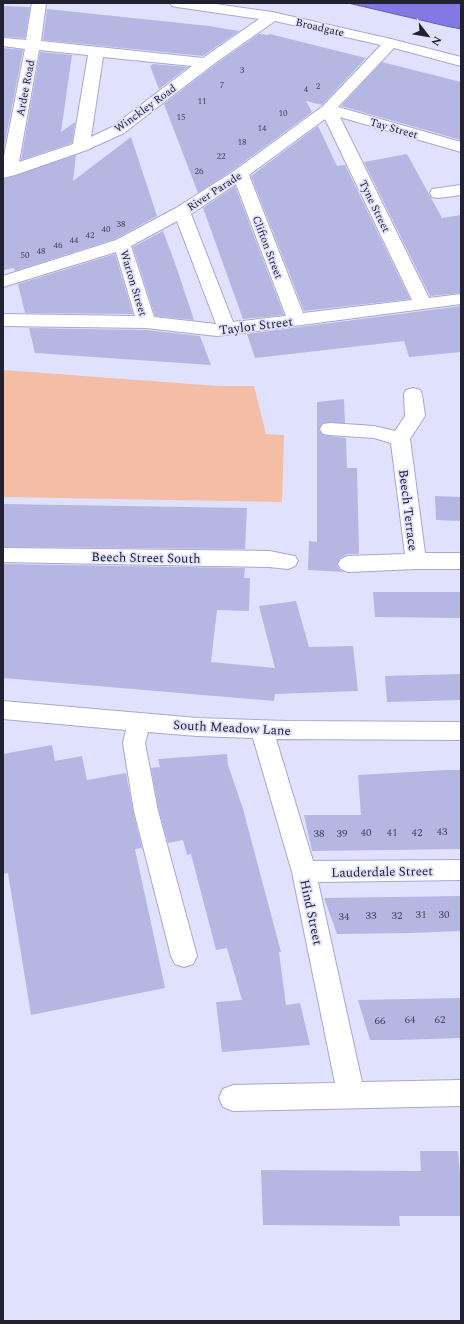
<svg xmlns="http://www.w3.org/2000/svg" width="464" height="1324" font-family="Spectral,serif">
<style>
.green{fill:#f4bda5}
.water{fill:#8279e5;stroke:#655faf}
.building{fill:#b6b6e3}
.lines{fill:none;stroke-linecap:round;stroke-linejoin:round}
.minor-casing{stroke:#a7a7d3;stroke-width:2}
.minor{fill:#fff;fill-rule:evenodd}
.labels{text-anchor:middle;stroke-width:3.5;stroke-linejoin:round;paint-order:stroke}
.far-number-label{font-size:9px;fill:#46465e}
.far-street-label{font-size:11px;fill:#212132;stroke:#e0e1fd}
.number-label{font-size:11px;fill:#46465e}
.street-label{font-size:13px;fill:#212132;stroke:#e0e1fd}
</style>
<rect width="100%" height="100%" fill="#e0e1fd"/>
<!-- green -->
<path class="green" d="M3,370L218,386H254L266,434L284,435L282,502L3,497Z"/>
<!-- water -->
<path class="water" d="M348,3H461V29L446,26Z"/>
<!-- building -->
<g class="building">
<path d="M3,6L30,7L25,38L3,37Z"/>
<path d="M47,9L209,26L239,31L203,56L43,40Z"/>
<path d="M259,34L268,35L270,34L366,58L322,105L306,101L312,112L233,170L198,193L164,104L212,67Z"/>
<path d="M3,48L23,50L3,153Z"/>
<path d="M40,52L72,55L61,132L75,122L72,143L21,160Z"/>
<path d="M382,62L461,82V140L341,106Z"/>
<path d="M153,64L188,67L159,89L150,66Z"/>
<path d="M318,126L337,166L345,165L410,299L304,311L251,176Z"/>
<path d="M131,137L157,216L115,239L15,271L14,268L3,270V179L76,155L73,181Z"/>
<path d="M407,154L442,218L461,215V293L430,296L364,162Z"/>
<path d="M235,186L284,315L243,319L203,208Z"/>
<path d="M163,231L176,266L194,320L155,316L133,247Z"/>
<path d="M115,254L133,314L25,313L18,284Z"/>
<path d="M461,306V352L409,357L404,341L255,358L247,334Z"/>
<path d="M29,328L146,330L200,336L211,365L35,353Z"/>
<path d="M344,399L345,423H323L319,430L323,435L346,438L347,468H357L359,554H348L340,558L337,565L340,570L344,572L308,570L309,541L317,542V402Z"/>
<path d="M435,496L461,497V521L436,520Z"/>
<path d="M3,504L247,508L245,549L3,547Z"/>
<path d="M3,564L245,568L244,578H250L249,611L217,610L211,662L275,668L259,606L296,601L309,647L353,646L358,691L275,694L274,701L3,678Z"/>
<path d="M373,592H461V618L375,617Z"/>
<path d="M461,674V700L387,702L385,676Z"/>
<path d="M52,745L55,761L82,756L87,780L126,773L133,811L142,848L135,849L165,988L31,1015L8,873L3,874V754Z"/>
<path d="M227,754L228,765L243,809L281,952H279L286,1005L300,1003L310,1045L222,1052L216,1002L242,1000L227,948L216,950L191,854L187,855L183,840L168,843L159,811L151,768L160,767L158,759Z"/>
<path d="M446,770H461V849L312,851L304,815H361L358,775Z"/>
<path d="M461,896V931L411,933L337,934L324,898Z"/>
<path d="M461,998V1038L398,1040H370L358,1000Z"/>
<path d="M420,1151H458L461,1188V1216H399L400,1226L263,1225L261,1170L421,1171Z"/>
</g>
<g class="lines">
<defs>
<g id="minor">
<path d="M32,3H46L41,41L203,58L259,19L177,7L172,6L170,3H208L272,12L391,39L461,57V66L394,48L338,107L461,142V152L340,117L429,298L461,294V304L217,336L146,328L3,326V314L135,316L116,252L3,287V276L116,240L176,208L234,171L323,106L381,45L275,21L211,66L124,133L87,150L15,175L3,178V161L25,49L3,46V38L26,40ZM39,50L88,55L73,144L19,162ZM103,57L192,66L112,127L91,137ZM325,119L412,300L303,313L249,175ZM236,184L286,316L233,322L191,214ZM177,221L216,324L154,317L131,246Z"/>
<path d="M461,185V195L438,198L432,197L430,193L432,189Z"/>
<path d="M413,388L420,390L422,394L425,416L410,439L425,553H461V569H416L348,572L341,569L338,564L341,559L348,556L405,554L391,443L374,438L330,435L323,434L320,429L323,424L330,423L374,426L395,431L405,416L404,394L406,390Z"/>
<path d="M3,548L269,551L295,556L298,561L295,566L288,569L269,567L3,562Z"/>
<path d="M3,701L197,718L287,721L461,722V740L276,739L313,861L461,860V880L318,882L362,1082L461,1080V1106L233,1111L223,1107L219,1098L223,1089L233,1085L335,1083L292,872L253,738L197,736L148,732L145,743L158,811L197,956L193,964L184,967L175,964L171,956L134,811L123,743L126,730L3,719Z"/>
</g>
</defs>
<!-- minor casing -->
<use href="#minor" class="minor-casing"/>
<!-- minor -->
<use href="#minor" class="minor"/>
</g>
<g class="labels">
<!-- far-number labels -->
<g class="far-number-label">
<text x="242" y="73">3</text>
<text x="222" y="88">7</text>
<text x="318" y="89">2</text>
<text x="306" y="92">4</text>
<text x="202" y="104">11</text>
<text x="283" y="116">10</text>
<text x="181" y="120">15</text>
<text x="262" y="131">14</text>
<text x="242" y="145">18</text>
<text x="221" y="159">22</text>
<text x="199" y="174">26</text>
<text x="121" y="227">38</text>
<text x="106" y="232">40</text>
<text x="90" y="238">42</text>
<text x="74" y="243">44</text>
<text x="58" y="248">46</text>
<text x="41" y="254">48</text>
<text x="25" y="258">50</text>
</g>
<!-- far-street labels -->
<g class="far-street-label">
<text transform="translate(320 27) rotate(13)" y="4">Broadgate</text>
<text transform="translate(25 88) rotate(-79)" y="4">Ardee Road</text>
<text transform="translate(145 108) rotate(-36)" y="4">Winckley Road</text>
<text transform="translate(394 128) rotate(16)" y="4">Tay Street</text>
<text transform="translate(214 191) rotate(-33)" y="4">River Parade</text>
<text transform="translate(375 206) rotate(64)" y="4">Tyne Street</text>
<text transform="translate(268 247) rotate(69)" y="4">Clifton Street</text>
<text transform="translate(134 283) rotate(73)" y="4">Warton Street</text>
</g>
<!-- number labels -->
<g class="number-label">
<text x="442" y="835">43</text>
<text x="366" y="836">40</text>
<text x="392" y="836">41</text>
<text x="417" y="836">42</text>
<text x="319" y="837">38</text>
<text x="342" y="837">39</text>
<text x="421" y="918">31</text>
<text x="444" y="918">30</text>
<text x="371" y="919">33</text>
<text x="397" y="919">32</text>
<text x="344" y="920">34</text>
<text x="410" y="1023">64</text>
<text x="440" y="1023">62</text>
<text x="380" y="1024">66</text>
</g>
<!-- street labels -->
<g class="street-label">
<text transform="translate(256 325) rotate(-7)" y="5">Taylor Street</text>
<text transform="translate(409 510) rotate(83)" y="5">Beech Terrace</text>
<text transform="translate(146 557) rotate(1)" y="5">Beech Street South</text>
<text transform="translate(232 727) rotate(3)" y="5">South Meadow Lane</text>
<text transform="translate(382 871) rotate(-1)" y="5">Lauderdale Street</text>
<text transform="translate(312 912) rotate(78)" y="5">Hind Street</text>
</g>
</g>
<!-- border -->
<rect width="464" height="1324" fill="none" stroke="#212132" stroke-width="8"/>
<!-- north arrow -->
<g transform="translate(428 36) rotate(121)" stroke="#e0e1fd" stroke-width="3" paint-order="stroke">
<path d="M0-3L7 15L0 10L-7 15Z" fill="#212132"/>
<text y="-6" font-size="11" font-weight="bold" text-anchor="middle" fill="#212132">N</text>
</g>
</svg>
